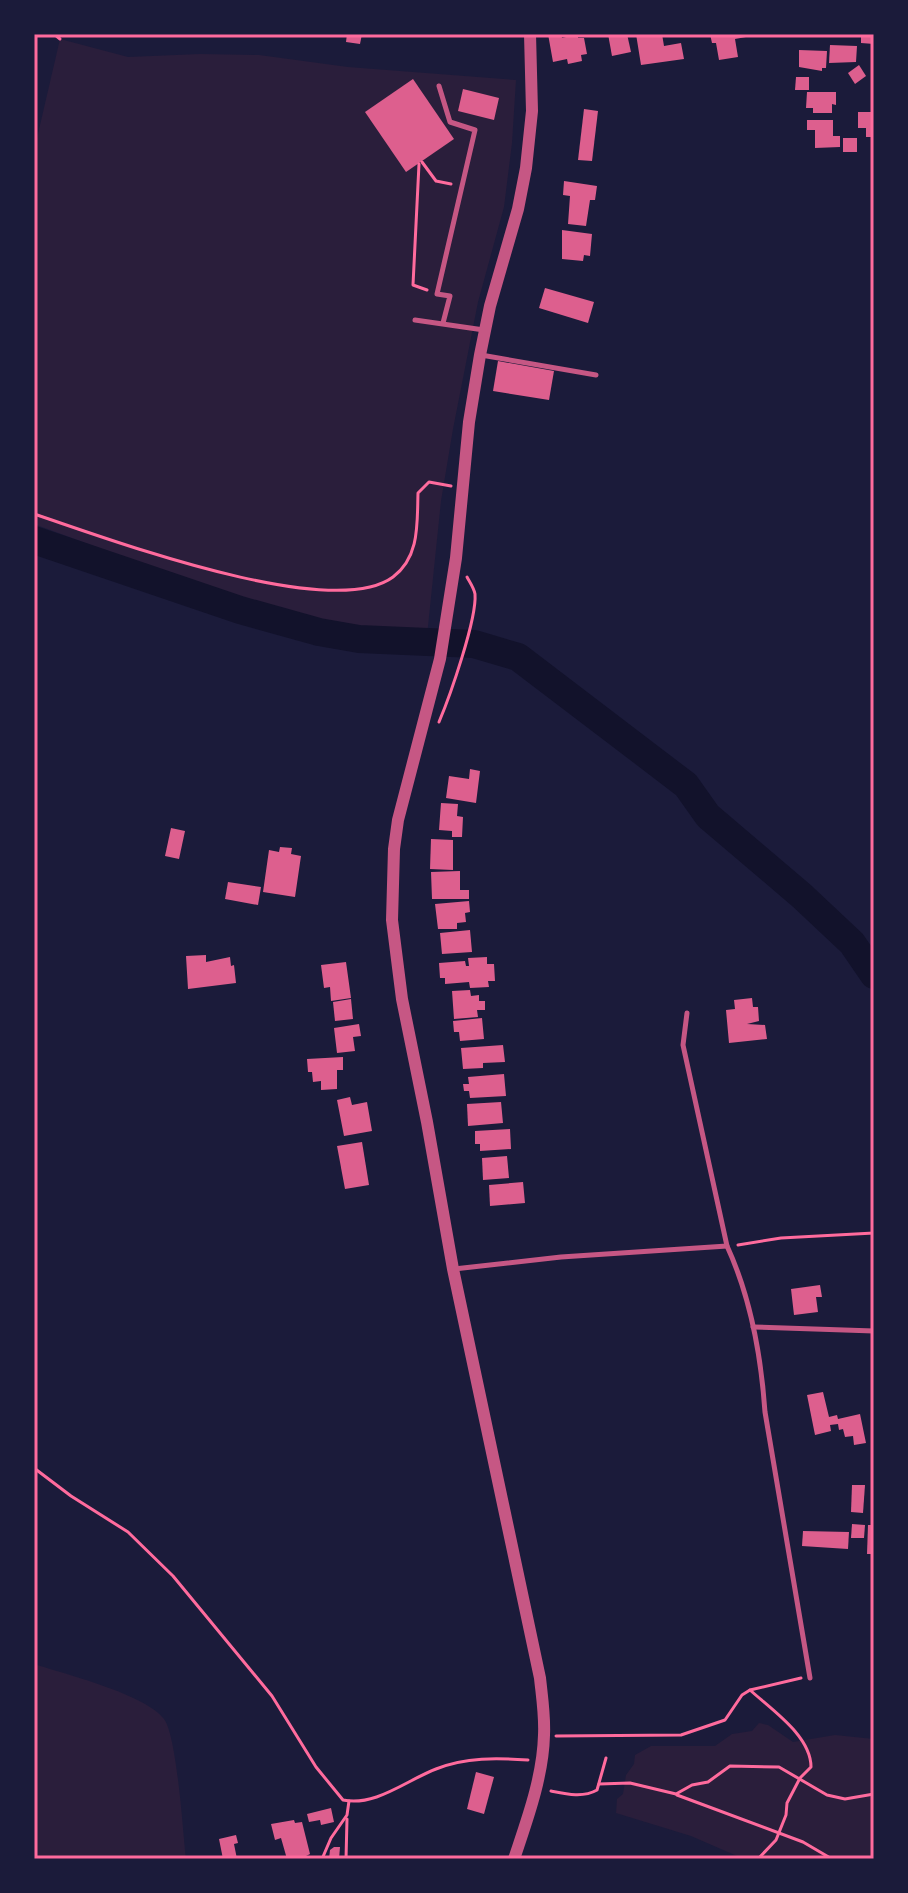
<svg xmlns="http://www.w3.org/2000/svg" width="908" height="1893" font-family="'Archivo Narrow',sans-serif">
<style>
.green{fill:#2a1e3b}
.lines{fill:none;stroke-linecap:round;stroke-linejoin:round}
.river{stroke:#12122b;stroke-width:28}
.building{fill:#dd5f8e}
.path{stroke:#ff6b9d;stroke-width:3}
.service{stroke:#c65784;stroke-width:5}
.tertiary{stroke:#c65784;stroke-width:12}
.neatline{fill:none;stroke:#ff6b9d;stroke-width:3}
</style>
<rect width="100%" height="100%" fill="#1b1b3a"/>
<!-- green -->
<g class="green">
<path d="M60,39L128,57L200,54L259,55L348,67L516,80L512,143L504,207L478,302L453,429L441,501L427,636L366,635L286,617L34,524V151Z"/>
<path d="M34,1664C65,1674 145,1694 164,1719C177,1736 183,1833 186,1859H34Z"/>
<path d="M759,1723L768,1725L793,1742L835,1735L874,1739V1859H744L691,1836L616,1813L617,1799L623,1794L626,1775L634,1764L635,1755L651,1746H715L732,1734L752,1731Z"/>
</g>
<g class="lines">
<!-- river -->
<path class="river" d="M34,540L240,610L319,632L359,639L474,644L518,657L686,785L708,816L802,896L852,943L874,975"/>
</g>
<!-- building -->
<g class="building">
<path d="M347,34H362L360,44L346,42Z"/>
<path d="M548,34H561L562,38L566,37L565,34H578V38H584L587,54L581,55L582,61L568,64L567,59L553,62Z"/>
<path d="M608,34H627L631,52L612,56Z"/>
<path d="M636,34H662L664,46L681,43L684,59L641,65Z"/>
<path d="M710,34H746V37L735,39L738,57L719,60L716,43H712Z"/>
<path d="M861,34H874V44L861,43Z"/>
<path d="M830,45L857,46L856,62L829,63Z"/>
<path d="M799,50L827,51L826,68H822V71L799,67Z"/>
<path d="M859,65L866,76L855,84L848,73Z"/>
<path d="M796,77H809V90H795Z"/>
<path d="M413,79L454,139L406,172L365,112Z"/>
<path d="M463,89L499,98L494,120L458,111Z"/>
<path d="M807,92H836V105L832,104V113H813V108H806Z"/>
<path d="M584,109L598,111L592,161L578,160Z"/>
<path d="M858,112H874V137H866V128H858Z"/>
<path d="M807,120H833V136H840V147L815,148V130H807Z"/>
<rect x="843" y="138" width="14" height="14"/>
<path d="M564,181L597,186L595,200H590L586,226L568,224L570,196L563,195Z"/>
<path d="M562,230L592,234L590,256L584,255L583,261L562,259Z"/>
<path d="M545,288L594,302L588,323L539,308Z"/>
<path d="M498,361L554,371L549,400L493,391Z"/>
<path d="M470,769L480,771L476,803L446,798L449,776L469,779Z"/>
<path d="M441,803L458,804L457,816L463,817L462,837H452V831L439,830Z"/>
<path d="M171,828L185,831L179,859L165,856Z"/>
<path d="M431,839L453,840V870L430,869Z"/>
<path d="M280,847L292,848L291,854L301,856L295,897L263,892L269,850L279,852Z"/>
<path d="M460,871V890H469V899H432L431,872Z"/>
<path d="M228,882L261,887L258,905L225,899Z"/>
<path d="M469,901L470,912L465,913L466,922L457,923V929H438L435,904Z"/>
<path d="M470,930L472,952L442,954L440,933Z"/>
<path d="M206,955V962L230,957L231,966L234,965L236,983L188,989L186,956Z"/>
<path d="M487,957V964H494L495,981H488L489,987L470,988L469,982L445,984V978H440L439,963L465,961L466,966H469L468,958Z"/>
<path d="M346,962L351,998L331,1001L330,987L324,988L321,965Z"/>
<path d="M470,990L471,996L479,995V1001H485V1010H477L478,1017L454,1019L452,991Z"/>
<path d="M752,998L753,1007H758L759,1021L747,1024L765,1025L767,1039L729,1043L726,1010L735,1009L734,1000Z"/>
<path d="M351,999L353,1019L335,1021L333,1002Z"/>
<path d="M482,1018L484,1039L460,1041L459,1032H454L453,1021Z"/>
<path d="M359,1024L361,1036L353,1037L355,1051L337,1053L334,1028Z"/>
<path d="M503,1045L505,1062L483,1063V1068L463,1069L461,1048Z"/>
<path d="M343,1057V1070H337V1089L321,1090V1081L313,1082L312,1072H308L307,1059Z"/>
<path d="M504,1074L506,1096L470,1098L469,1091H464L463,1084H469L468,1077Z"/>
<path d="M350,1097L352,1105L367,1102L372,1131L344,1136L337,1100Z"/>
<path d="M501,1102L503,1123L468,1126L467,1104Z"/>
<path d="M510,1129L511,1149L480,1151V1144H475V1131Z"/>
<path d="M362,1142L369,1185L345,1189L337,1146Z"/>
<path d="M507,1156L509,1178L483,1180L482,1158Z"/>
<path d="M523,1182L525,1203L490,1206L489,1185Z"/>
<path d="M820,1285L822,1297H816L818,1312L794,1315L791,1289Z"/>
<path d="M823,1392L829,1417L837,1415L838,1419L860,1414L866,1443L854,1445L853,1436L845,1437L843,1429L839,1430L838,1424L830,1425L831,1431L815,1435L807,1395Z"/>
<path d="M852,1485H865L863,1513L851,1512Z"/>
<path d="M852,1524L865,1525L864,1538H851Z"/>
<path d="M868,1525H874V1554H867Z"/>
<path d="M803,1531L849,1532L848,1549L802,1546Z"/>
<path d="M476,1772L494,1777L484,1814L467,1809Z"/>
<path d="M331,1808L334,1822L321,1825L320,1820L309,1822L307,1814Z"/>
<path d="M294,1820L295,1823L302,1822L310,1854L306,1856L307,1859H287L281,1838L275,1840L271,1824Z"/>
<path d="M236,1835L238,1843L234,1844L237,1859H223L219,1839Z"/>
<path d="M334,1847H340L339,1859H329L330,1850Z"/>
</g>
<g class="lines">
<!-- path -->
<g class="path">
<path d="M54,34L60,39"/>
<path d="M422,162L436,181L451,184"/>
<path d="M419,164L413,285L427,290"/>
<path d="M34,514C104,537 331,623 393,577C420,557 417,523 418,493L429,482L451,486"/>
<path d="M439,722C450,696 477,619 475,594C474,588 469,581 467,577"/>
<path d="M738,1245L781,1238L874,1233"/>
<path d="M34,1468L71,1496L128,1532L173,1576L272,1696L316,1767L343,1800C375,1807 407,1780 436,1769C466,1757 497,1758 528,1760"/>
<path d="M750,1690C772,1710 811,1736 811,1767L800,1778L787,1803L786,1815L776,1840L758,1859"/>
<path d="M556,1736L681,1735L725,1720L742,1695L750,1690L801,1678"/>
<path d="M599,1784L630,1783L676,1794L692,1785L708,1782L730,1766L779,1767L827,1795L845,1799L874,1794"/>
<path d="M551,1791C566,1794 583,1798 597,1790L606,1758"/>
<path d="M677,1795L803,1842L832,1859"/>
<path d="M322,1859L331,1838L347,1815L349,1801"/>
<path d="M346,1859L347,1819"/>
</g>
<!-- service -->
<g class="service">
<path d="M439,86L450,122L475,130L437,294L450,296L443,323"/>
<path d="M415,320L484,330"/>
<path d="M481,355L596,375"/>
<path d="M687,1013L683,1045L727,1246C751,1298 761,1355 765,1412L810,1678"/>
<path d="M454,1269L561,1257L727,1246"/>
<path d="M753,1327L874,1331"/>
</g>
<!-- tertiary -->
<path class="tertiary" d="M514,1859C527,1820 543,1777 544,1735C545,1716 542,1697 540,1678L453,1269L427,1122L402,999L392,920L394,849L398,820L440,659L456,558L469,422L480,355L490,306L518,209L526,168L532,111L530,34"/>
</g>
<!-- border -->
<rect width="908" height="1893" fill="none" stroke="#1b1b3a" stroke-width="72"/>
<rect x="36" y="36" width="836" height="1821" class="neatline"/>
</svg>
